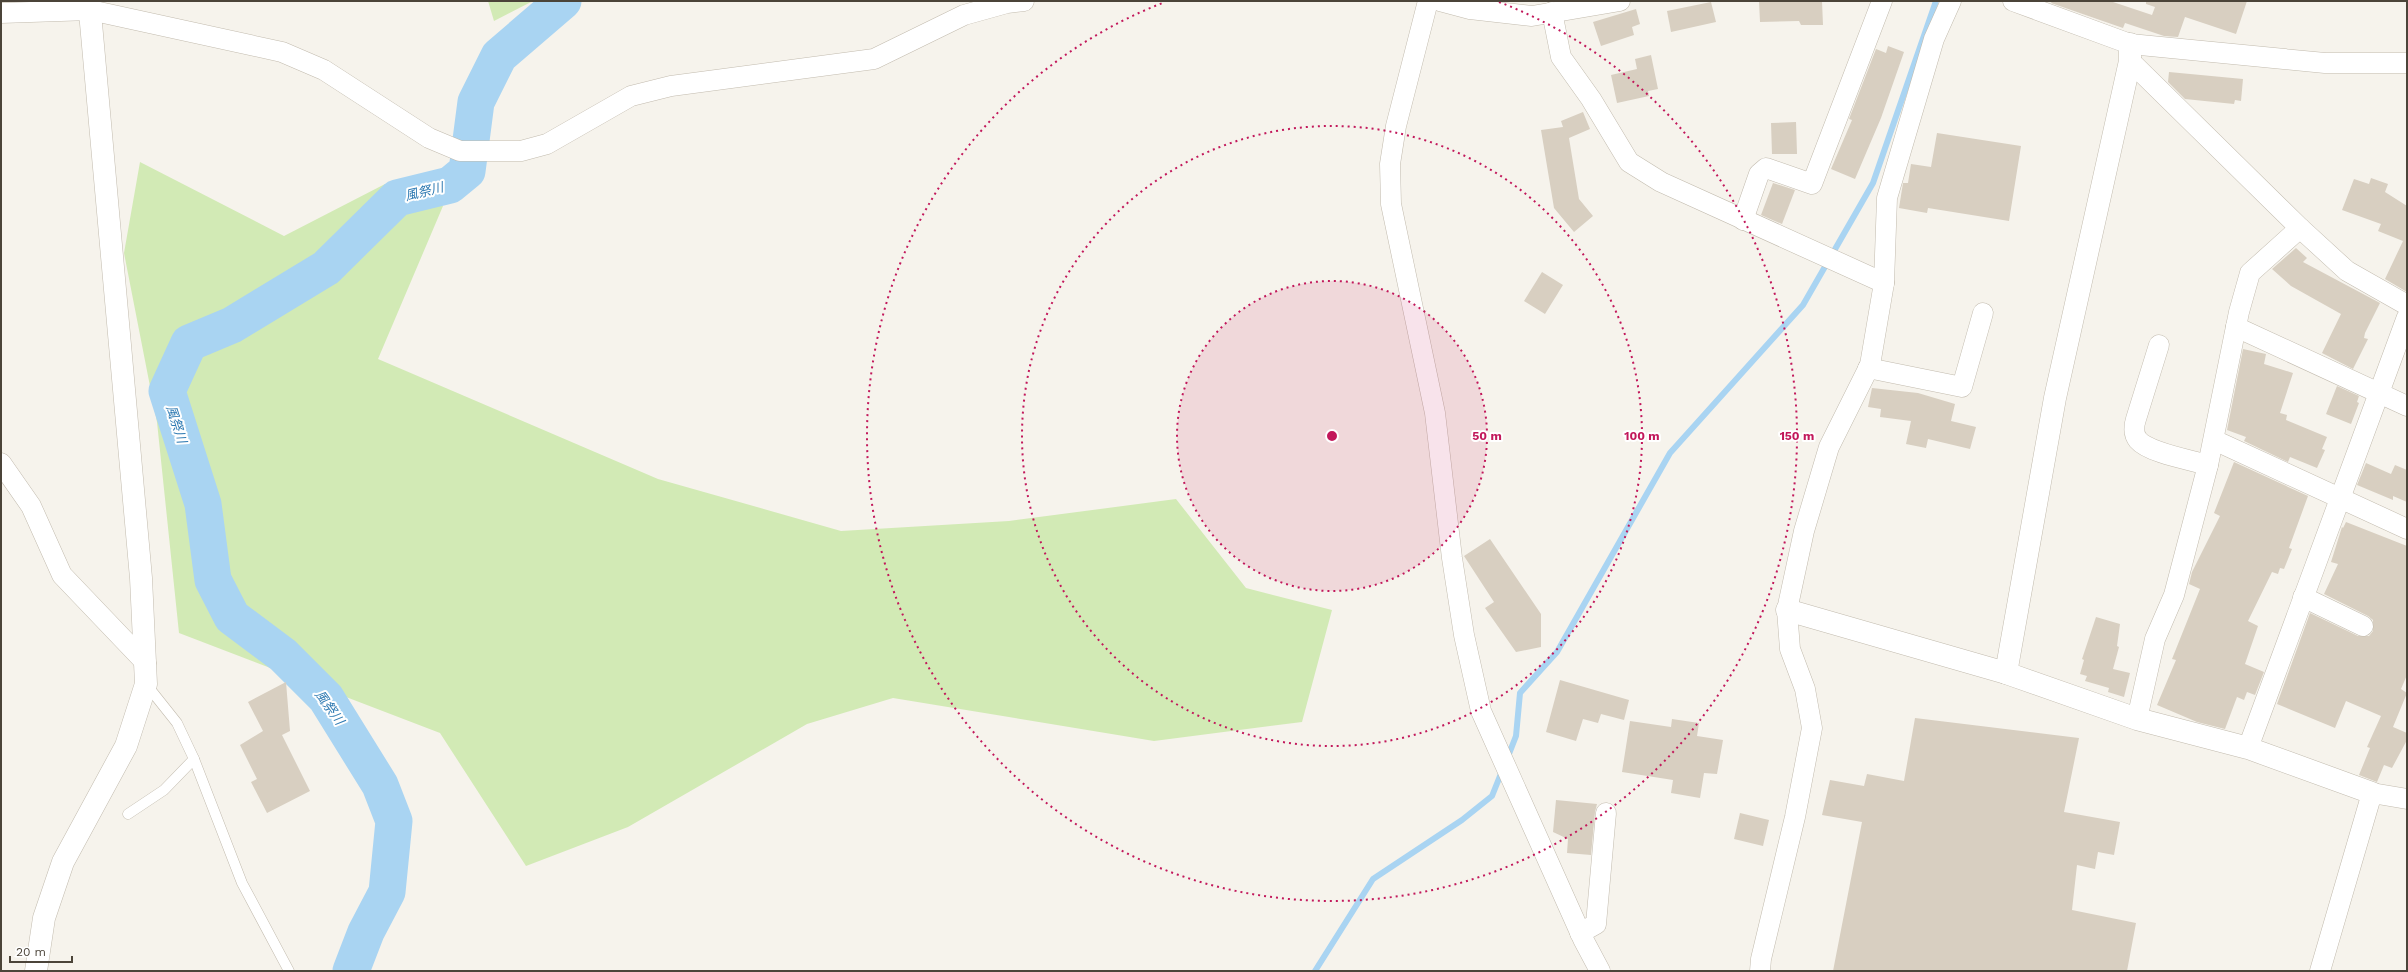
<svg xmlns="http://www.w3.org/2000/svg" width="2408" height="972" font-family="'Work Sans','Noto Sans JP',sans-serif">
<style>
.green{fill:#d2eab5}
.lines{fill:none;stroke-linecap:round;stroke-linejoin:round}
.stream{stroke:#a9d4f2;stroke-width:6}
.river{stroke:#a9d4f2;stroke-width:37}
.building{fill:#d8cfc1}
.service-casing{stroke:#c2bbae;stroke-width:11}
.minor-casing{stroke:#c2bbae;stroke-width:21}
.tertiary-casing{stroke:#c2bbae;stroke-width:23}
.service{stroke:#fff;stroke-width:10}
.minor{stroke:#fff;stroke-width:20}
.tertiary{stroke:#fff;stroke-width:22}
.ring{fill:none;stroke:#c2185b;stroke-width:2;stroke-dasharray:2 4}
.labels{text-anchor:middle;stroke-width:4;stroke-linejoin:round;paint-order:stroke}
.water-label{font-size:13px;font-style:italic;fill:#2e7ab2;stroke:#fff}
.centre{fill:#c2185b;stroke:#fff;stroke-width:2}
.ring-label{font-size:12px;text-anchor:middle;font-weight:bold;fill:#c2185b;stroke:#fff;stroke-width:4;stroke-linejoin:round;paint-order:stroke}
</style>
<rect width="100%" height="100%" fill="#f6f3ec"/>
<!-- green -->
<g class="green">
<path d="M488,1H533L494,21Z"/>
<path d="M140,162L284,236L385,184L443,206L378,359L658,479L841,531L1009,521L1176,499L1246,588L1332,610L1302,722L1154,741L893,698L807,724L628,827L526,866L440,733L179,633L157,422L124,253Z"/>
</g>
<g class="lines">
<!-- stream -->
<g class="stream">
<path d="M1507,759L1516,736L1520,693L1557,652L1670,453L1803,305L1873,183L1936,1"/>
<path d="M1315,971L1373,879L1462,820L1492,796L1502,771"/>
</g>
<!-- river -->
<path class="river" d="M351,971L366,932L387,892L394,821L380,785L326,698L283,655L232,617L213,580L203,504L167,391L189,343L232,325L326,268L397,198L450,185L467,171L476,102L499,56L563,1"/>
</g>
<!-- building -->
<g class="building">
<path d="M1759,1H1822L1823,25H1801L1799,21L1760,22Z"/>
<path d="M2052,1H2110L2152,15L2155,7L2146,4V1H2247L2236,34L2185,17L2178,37L2164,36L2125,23L2123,28L2051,3Z"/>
<path d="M1711,2L1716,22L1671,32L1667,11Z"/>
<path d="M1636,9L1640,24L1632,27L1634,35L1601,46L1593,22Z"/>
<path d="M1888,46L1904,52L1881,118L1855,179L1831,169L1852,120L1849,119L1876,49L1886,53Z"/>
<path d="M1651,55L1658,89L1648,91L1649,96L1617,103L1611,75L1637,69L1635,59Z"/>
<path d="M2169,72L2243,79L2241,101L2235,100L2234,104L2185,99L2168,82Z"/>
<path d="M1583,112L1590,129L1569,138L1579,199L1593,216L1574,232L1554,208L1541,130L1563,127L1561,121Z"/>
<path d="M1796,122L1797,154H1772L1771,123Z"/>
<path d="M1937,133L2021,146L2009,221L1928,208L1927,213L1899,208L1903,183H1908L1911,164L1931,167Z"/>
<path d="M2371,178L2388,184L2385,192L2407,206V292L2385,279L2403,241L2378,231L2381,224L2342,210L2354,179L2369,184Z"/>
<path d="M1773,183L1795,190L1782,224L1761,215Z"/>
<path d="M2296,248L2307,258L2303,262L2380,303L2365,333L2364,338L2368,339L2353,369L2322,353L2341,314L2291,286L2272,269Z"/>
<path d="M1542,272L1563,285L1545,314L1524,301Z"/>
<path d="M2243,349L2266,354L2264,364L2293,373L2280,413L2287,415L2286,420L2327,437L2322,449L2325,450L2317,468L2290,457L2288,462L2244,441L2246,437L2227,430Z"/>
<path d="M2337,386L2359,396L2357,402L2359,403L2351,424L2326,414Z"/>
<path d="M1872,388L1918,393L1955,404L1951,421L1976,427L1970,449L1928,439L1926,448L1906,444L1911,421L1880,417L1881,409L1868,407Z"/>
<path d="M2234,462L2308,496L2289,548L2292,549L2284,569L2280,568L2278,574L2272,572L2248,621L2258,626L2245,664L2264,672L2255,695L2247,692L2244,700L2237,697L2225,729L2197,722L2157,705L2176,660L2172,659L2200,589L2189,584L2192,572L2220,516L2214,513Z"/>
<path d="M2366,463L2391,474L2395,465L2407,470V502L2393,496V500L2357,485Z"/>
<path d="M2346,522L2407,546V675L2401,689L2407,693L2393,727L2407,733V740L2392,768L2384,765L2377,782L2359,775L2370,748L2367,747L2381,716L2346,701L2335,728L2277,704L2310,613L2358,636H2369L2373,631V620L2368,616L2324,594L2338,564L2331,562L2342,527L2343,528Z"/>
<path d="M1490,539L1541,614V647L1516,652L1485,608L1494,602L1464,556Z"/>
<path d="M2096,617L2120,624L2117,646L2119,647L2113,669L2130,673L2124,697L2108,692L2109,688L2085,681L2087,676L2080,674L2084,660L2082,659Z"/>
<path d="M1560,680L1629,700L1624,720L1601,714L1598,723L1583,719L1576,741L1546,732Z"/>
<path d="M286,682L290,731L282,735L310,791L267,813L251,782L257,779L240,745L263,731L248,702Z"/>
<path d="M1915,718L2079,738L2064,812L2120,822L2114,855L2098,852L2095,869L2077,865L2072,910L2136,923L2127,971H1833L1862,822L1822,815L1830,780L1864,786L1867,774L1904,781Z"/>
<path d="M1672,719L1699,723L1697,736L1723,740L1717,774L1704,773L1700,798L1671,793L1673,780L1622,772L1630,721L1671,727Z"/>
<path d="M1556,800L1597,804L1595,812L1591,855L1567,853L1568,839L1553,832Z"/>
<path d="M1740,813L1769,820L1763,846L1734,839Z"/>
</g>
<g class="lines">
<defs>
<g id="service">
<path d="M146,684L177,723L194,759L242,883L289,971"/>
<path d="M128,814L164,790L194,759"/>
</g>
<g id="minor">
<path d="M1428,1L1396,126L1390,164L1391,204L1435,413L1452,558L1464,635L1481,711L1583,939L1600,971"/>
<path d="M1440,1L1470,9L1532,16L1620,1"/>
<path d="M2013,1L2130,44L2325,63H2407"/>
<path d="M1552,12L1561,57L1591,99L1629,162L1661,182L1884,283"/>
<path d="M1,13L90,10L282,52L324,70L429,138L460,151H521L547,144L631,96L671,86L874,59L964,15L1007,3L1024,1"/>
<path d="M2130,61L2300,228L2347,271L2407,305"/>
<path d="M1743,220L1759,174L1766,168L1812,184L1882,1"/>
<path d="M2236,327L2407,406"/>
<path d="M2159,345L2136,419C2134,425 2133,434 2138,440C2149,453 2191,460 2208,465"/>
<path d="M1868,368L1962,387L1983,313"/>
<path d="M2214,440L2407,529"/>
<path d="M1,463L31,506L62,575L146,663"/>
<path d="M2303,597L2363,626"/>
<path d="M2137,719L2155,639L2174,595L2208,465L2239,312L2250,273L2300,228"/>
<path d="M2248,748L2407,317"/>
<path d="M1580,933L1596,924L1606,813"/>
<path d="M1760,971L1761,959L1795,817L1812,728L1805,689L1790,649L1787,610L1804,531L1829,447L1870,365L1884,283L1887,198L1934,39L1951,1"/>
<path d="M2320,971L2372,793L2407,799"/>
</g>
<g id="tertiary">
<path d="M1787,610L2006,673L2137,719L2248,748L2372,793"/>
<path d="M2006,673L2055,398L2130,61V44"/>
<path d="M36,971L44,918L63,862L126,746L146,684L141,578L89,1"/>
</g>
</defs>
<!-- service casing -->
<use href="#service" class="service-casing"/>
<!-- minor casing -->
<use href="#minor" class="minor-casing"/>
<!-- tertiary casing -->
<use href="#tertiary" class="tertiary-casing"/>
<!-- service -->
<use href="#service" class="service"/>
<!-- minor -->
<use href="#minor" class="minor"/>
<!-- tertiary -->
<use href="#tertiary" class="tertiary"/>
</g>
<!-- distance rings -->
<circle cx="1332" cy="436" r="155" fill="#c2185b" fill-opacity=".12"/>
<g class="ring">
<circle cx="1332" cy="436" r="155"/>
<circle cx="1332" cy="436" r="310"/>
<path d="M1499 2A465 465 0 1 1 1165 2"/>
</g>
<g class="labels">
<!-- water labels -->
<g class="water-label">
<text transform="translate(424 191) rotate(-14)" y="5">風祭川</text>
<text transform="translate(177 424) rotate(72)" y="5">風祭川</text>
<text transform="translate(330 707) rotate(54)" y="5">風祭川</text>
</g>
</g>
<circle cx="1332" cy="436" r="6" class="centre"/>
<g class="ring-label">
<text x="1487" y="440">50 m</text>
<text x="1642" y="440">100 m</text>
<text x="1797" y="440">150 m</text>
</g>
<!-- border -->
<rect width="2408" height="972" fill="none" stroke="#4b4439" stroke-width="4"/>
<!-- scale -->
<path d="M10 956v6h62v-6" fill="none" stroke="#4b4439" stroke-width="2"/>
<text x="16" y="956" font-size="12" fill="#4b4439" stroke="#ffffff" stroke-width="3" paint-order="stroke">20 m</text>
</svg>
